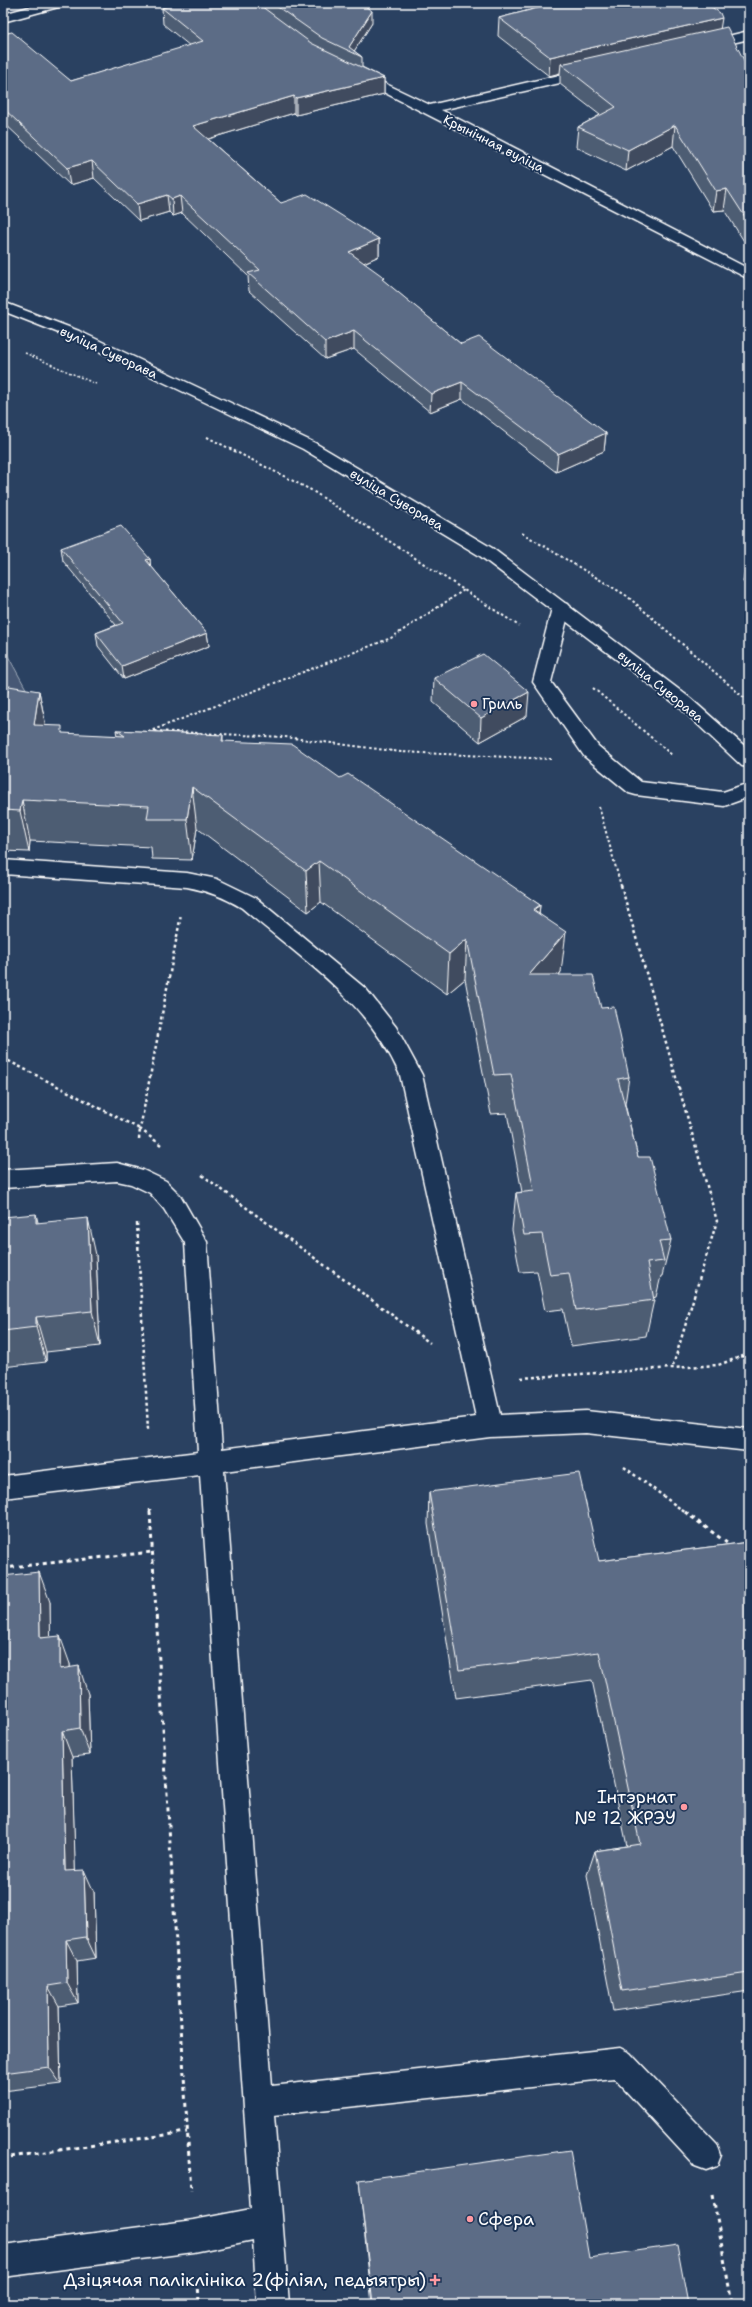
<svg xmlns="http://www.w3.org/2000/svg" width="752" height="2307" font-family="'Shantell Sans',sans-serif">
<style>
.green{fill:#465975;stroke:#a2acba}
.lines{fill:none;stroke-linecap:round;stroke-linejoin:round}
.minor-casing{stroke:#fff;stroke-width:3}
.major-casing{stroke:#fff;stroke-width:3}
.path-far3{stroke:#fff;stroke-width:1.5;stroke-dasharray:2 2;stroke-linecap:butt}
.path-far2{stroke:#fff;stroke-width:2;stroke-dasharray:2.5 2.5;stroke-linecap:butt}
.path-far1{stroke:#fff;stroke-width:2.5;stroke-dasharray:3 3;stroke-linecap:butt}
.path{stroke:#fff;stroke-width:3;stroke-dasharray:4 4;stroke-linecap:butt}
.minor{fill:#1d3557;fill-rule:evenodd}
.major{fill:#1d3557;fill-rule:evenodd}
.wall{fill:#4e5d73;stroke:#fff}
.shaded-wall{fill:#404c5e;stroke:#fff}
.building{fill:#5b6c86;stroke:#fff}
.poi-dot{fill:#ff9aa2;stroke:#1d3557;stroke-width:1.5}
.labels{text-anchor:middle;stroke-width:4;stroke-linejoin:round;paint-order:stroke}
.far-street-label{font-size:13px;fill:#fff;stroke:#1d3557}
.poi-label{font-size:15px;fill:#fff;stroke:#1d3557;text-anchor:start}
.near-poi-label{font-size:18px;fill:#fff;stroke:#1d3557;text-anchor:end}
</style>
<rect width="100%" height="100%" fill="#2a4161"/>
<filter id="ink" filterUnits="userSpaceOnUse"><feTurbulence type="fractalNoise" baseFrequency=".025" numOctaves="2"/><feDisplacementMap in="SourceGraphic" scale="8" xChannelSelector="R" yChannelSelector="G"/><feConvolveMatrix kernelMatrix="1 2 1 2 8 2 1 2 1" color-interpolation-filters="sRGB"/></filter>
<g filter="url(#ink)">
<!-- green -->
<path class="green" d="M3,647L30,696L3,729Z"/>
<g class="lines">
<defs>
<g id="minor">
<path d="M44,3H64L62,6L3,22V14Z"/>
<path d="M749,31V39L703,50L697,46L699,43Z"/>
<path d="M590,68L595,69L596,72L595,75L441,110L749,269V279L352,76L353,73H363L430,105Z"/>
<path d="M561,602L567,604L570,608L551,682L598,746L641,782L723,792L749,783V797L724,806L636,795L629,793L584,756L533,682L552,608L555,604Z"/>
<path d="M3,860L187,873L217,879L256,898L366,989L396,1027L422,1075L500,1415L586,1411L749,1429V1451L586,1433L490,1437L224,1471L272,2086L620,2048L630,2053L717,2144L721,2155L717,2166L706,2170L695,2166L614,2078L274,2115L289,2304H257L253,2240L194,2252L3,2277V2245L194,2220L251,2209L200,1475L3,1498V1476L198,1452L185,1243L164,1209L150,1193L131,1184L117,1181L3,1188V1170L117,1163L143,1170L166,1181L180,1195L207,1242L222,1449L476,1417L400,1075C368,1001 302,959 242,908C224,897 208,891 187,887L3,874Z"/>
</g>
<path id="major" d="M3,302L79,331L315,443L492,548L690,698L749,750V767L742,766L678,706L480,556L303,449L69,337L3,311Z"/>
</defs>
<!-- minor casing -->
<use href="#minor" class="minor-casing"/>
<!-- major casing -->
<use href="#major" class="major-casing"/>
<!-- path-far3 -->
<path class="path-far3" d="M25,353L96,384"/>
<!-- path-far2 -->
<g class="path-far2">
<path d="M207,437L311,490L519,626"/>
<path d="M522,533L627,596L749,702"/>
<path d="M593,688L673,756"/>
<path d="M155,731L285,737L401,752L551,759"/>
<path d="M148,732L391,638L464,590"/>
<path d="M599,807L621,886"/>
</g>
<!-- path-far1 -->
<g class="path-far1">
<path d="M621,885L717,1221L672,1369"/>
<path d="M3,1058L140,1129L139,1139"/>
<path d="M161,1145L140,1129L181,915"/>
<path d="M202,1175L430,1343"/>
<path d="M137,1223L148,1430"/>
<path d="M521,1378L718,1365L749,1354"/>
<path d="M624,1467L686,1513"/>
<path d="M150,1509V1513"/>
</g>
<!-- path -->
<g class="path">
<path d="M150,1512L191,2191"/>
<path d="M685,1512L731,1546"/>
<path d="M3,1568L152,1552"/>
<path d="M3,2158L187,2132"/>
<path d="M713,2196L732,2304"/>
<path d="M198,2281L199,2304"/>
</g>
<!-- minor -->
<use href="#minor" class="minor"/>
<!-- major -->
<use href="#major" class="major"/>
</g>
<!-- wall -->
<g class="wall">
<path d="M179,3H361L372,23L354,51L362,57V67L384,78V94L296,115L294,113L208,139L281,203L379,239V256L364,263L385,282L461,344L606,433L604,451L556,472L462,399L430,412L354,349L325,359L249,291L248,276L182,213L173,216L169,212L139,221L94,178L70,185L3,122V34L71,81L190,46L163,24L162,8Z"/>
<path d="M557,3H728L711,7L720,28L749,70V249L724,210L713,211L673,146L626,171L576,147L578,127L600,115L560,84V73L549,76L498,36L499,18Z"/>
<path d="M61,548L150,559V565L207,633L209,646L124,679L98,646L96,633L116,625L63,561Z"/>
<path d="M749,558V587L743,582L747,559Z"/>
<path d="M434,678L527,716L480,742L433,702Z"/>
<path d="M39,691L46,726L64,734L117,736L116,730L223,735V741L340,778L540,905L539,914L561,972L559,975L601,1008L629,1077L625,1104L638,1157L671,1240L662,1276H661L656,1297L653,1298L654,1300L646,1336L571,1346L563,1309L545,1311L537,1271L520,1272L512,1230L516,1193L522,1192L507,1113L491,1114L465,979L447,994L321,902L308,912L197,828L192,860L152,859L151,847L30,841L29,852L3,851V710Z"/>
<path d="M3,1217L38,1223L96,1255L100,1346L46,1352V1362L3,1367Z"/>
<path d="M429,1492L599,1561L749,1542V1991L613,2011L587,1875L595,1851L627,1846L592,1680L456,1698L428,1524Z"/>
<path d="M3,1576L50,1602V1637L70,1664V1667L88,1694L90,1755L72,1757L75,1870L94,1892L96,1958L77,1961L78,2003L59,2006L61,2084L3,2091Z"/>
<path d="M359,2180L589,2258L688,2304H372Z"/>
</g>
<!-- shaded-wall -->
<g class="shaded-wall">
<path d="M692,3H728L691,12Z"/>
<path d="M372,11V23L353,53L349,47Z"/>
<path d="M722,18L719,36L561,64L560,73L549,76L550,57Z"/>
<path d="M384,78V94L296,115V98Z"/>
<path d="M294,96V113L195,143L193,126Z"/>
<path d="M675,125L673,146L626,171L628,150Z"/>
<path d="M92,161L94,178L70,185L67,168Z"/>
<path d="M727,189L724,210L713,211L716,191Z"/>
<path d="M167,195L169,212L139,221L137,204Z"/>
<path d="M180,196L182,213L173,216L172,199Z"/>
<path d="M379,239V256L350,269L349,252Z"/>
<path d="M354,331V349L325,359V342Z"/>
<path d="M462,382V399L430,412L431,394Z"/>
<path d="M606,433L604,451L556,472L558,454Z"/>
<path d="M150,559L151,572L146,560Z"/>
<path d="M207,633L209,646L124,679L122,666Z"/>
<path d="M39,691L47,733L34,725Z"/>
<path d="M529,692L527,716L480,742L481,718Z"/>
<path d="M192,787L197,828L192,860L187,819Z"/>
<path d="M22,800L30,841L29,852L20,811Z"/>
<path d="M319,861L321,902L308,912L306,871Z"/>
<path d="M540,905L536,945L533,910Z"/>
<path d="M566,932L561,972L525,1015L529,975Z"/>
<path d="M467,939L465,979L447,994L449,954Z"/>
<path d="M36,1214L45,1251L36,1223Z"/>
<path d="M88,1218L96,1255L100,1346L92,1311Z"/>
<path d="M36,1317L46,1352V1362L36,1327Z"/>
<path d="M39,1572L50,1602L51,1667L40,1638Z"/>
<path d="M60,1636L70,1664L71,1697L60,1669Z"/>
<path d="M79,1666L88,1694L90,1755L80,1728Z"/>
<path d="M62,1731L72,1757L76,1894L65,1871Z"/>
<path d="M84,1870L94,1892L96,1958L86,1937Z"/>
<path d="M66,1940L77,1961L78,2003L67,1983Z"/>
<path d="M48,1986L59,2006L61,2084L49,2067Z"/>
</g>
<!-- building -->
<g class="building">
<path d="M179,3H257L311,43L384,78L296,98L294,96L193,126L281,203L307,194L379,239L349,252L385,278L382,279L461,344L479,337L606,433L558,454L462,382L431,394L354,331L325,342L248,273L260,270L180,196L172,199L167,195L137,204L92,161L67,168L3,108V34L12,32L71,81L203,41L162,8Z"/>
<path d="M272,3H361L372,11L349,47L362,57L322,38Z"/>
<path d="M557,3H706L720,13L722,18L550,57L499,18Z"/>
<path d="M727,27L749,70V223L727,189L716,191L675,125L628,150L578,127L616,107L561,64Z"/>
<path d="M121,526L150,559L146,560L207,633L122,666L96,633L123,623L61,548Z"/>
<path d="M483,654L529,692L481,718L434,678Z"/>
<path d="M9,686L39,691L34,725L62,726V733L125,736L116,730L223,735L222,741L292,744L340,778L348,774L540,905L533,910L566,932L529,975H593L601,1008L614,1007L629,1077L618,1079L638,1157H650L671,1240L659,1241L664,1261L647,1263L654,1300L576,1310L569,1273L550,1275L542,1234L524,1235L516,1193L534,1191L511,1074L494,1075L467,939L449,954L319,861L306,871L192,787L187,819H147L149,806L22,800L20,811L3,810V710Z"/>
<path d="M36,1214V1223L88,1218L92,1311L36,1317V1327L3,1331V1217Z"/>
<path d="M579,1473L599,1561L749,1542V1973L622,1991L595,1851L640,1844L599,1652L459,1670L429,1492Z"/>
<path d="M39,1572L40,1638L60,1636V1669L79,1666L80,1728L62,1731L65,1871L84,1870L86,1937L66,1940L67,1983L48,1986L49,2067L3,2073V1576Z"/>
<path d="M570,2150L589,2258L677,2245L688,2304H373L359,2180Z"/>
</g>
</g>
<!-- markers -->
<g class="poi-dot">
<circle cx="474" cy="704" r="4"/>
<circle cx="684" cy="1807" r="4"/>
<circle cx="470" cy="2219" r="4"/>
<path d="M433 2274h4v4h4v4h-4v4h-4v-4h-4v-4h4z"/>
</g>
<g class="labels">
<!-- far-street labels -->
<g class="far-street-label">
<text transform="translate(494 143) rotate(27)" y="5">Крынічная вуліца</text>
<text transform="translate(109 352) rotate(25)" y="5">вуліца Суворава</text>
<text transform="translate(397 499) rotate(31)" y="5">вуліца Суворава</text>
<text transform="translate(661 686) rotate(39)" y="5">вуліца Суворава</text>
</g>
<!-- poi labels -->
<g class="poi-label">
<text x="482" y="709">Гриль</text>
</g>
<!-- near-poi labels -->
<g class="near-poi-label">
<text x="676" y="1803">Інтэрнат<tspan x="676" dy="21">№ 12 ЖРЭУ</tspan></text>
<text x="478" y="2225" text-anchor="start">Сфера</text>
<text x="426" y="2286">Дзіцячая паліклініка 2(філіял, педыятры)</text>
</g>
</g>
<!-- margin -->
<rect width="752" height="2307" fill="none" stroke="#1d3557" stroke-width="16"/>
<rect x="8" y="8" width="736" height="2291" fill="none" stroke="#fff" stroke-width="1.5" filter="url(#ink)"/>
</svg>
